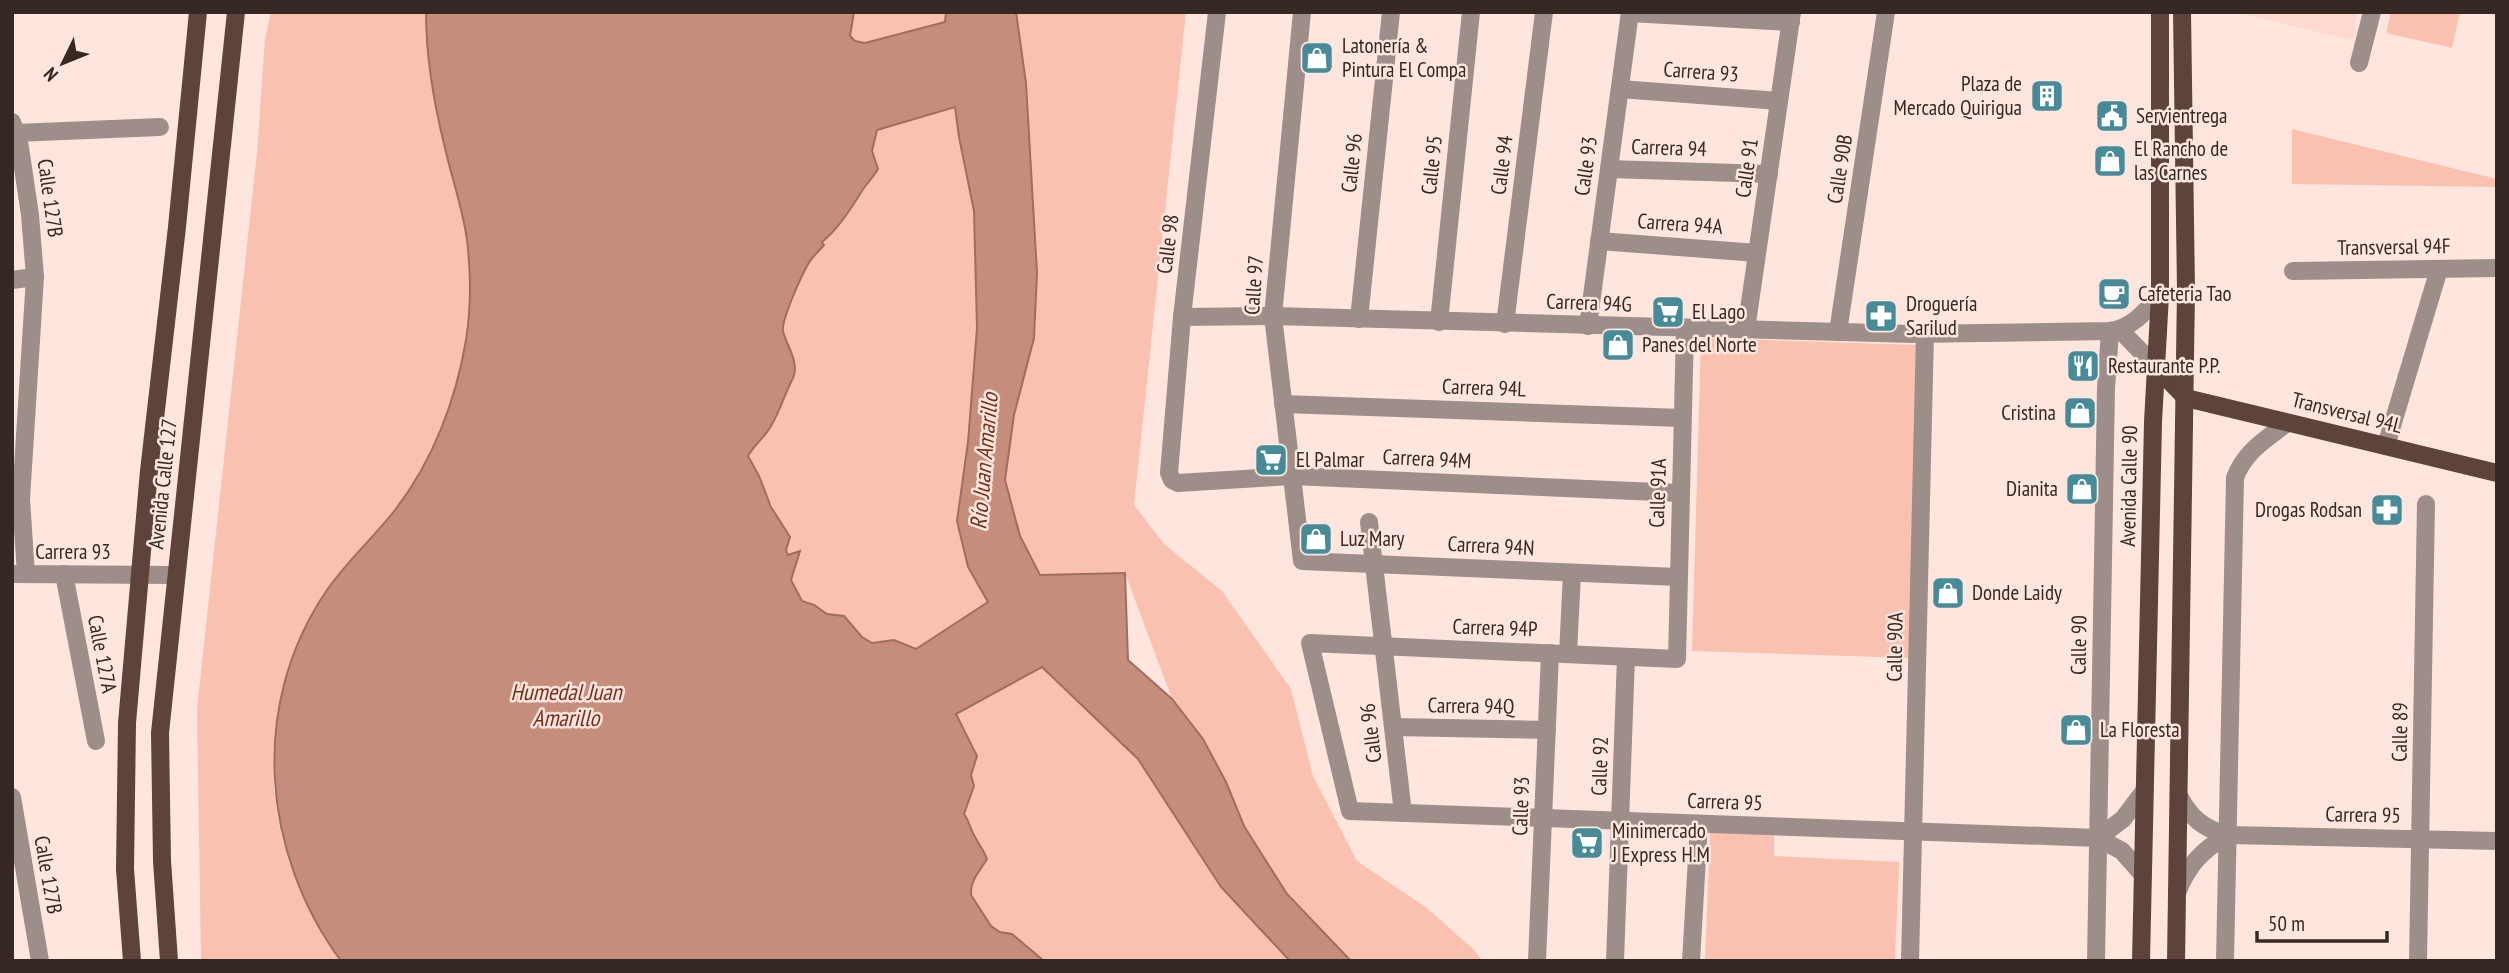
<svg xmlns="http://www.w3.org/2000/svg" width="2509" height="973" font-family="'PT Sans Narrow',sans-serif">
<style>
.built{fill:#ffd9ce}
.green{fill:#fbc1b0}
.water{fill:#c78d7c;stroke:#9c6f61;stroke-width:2;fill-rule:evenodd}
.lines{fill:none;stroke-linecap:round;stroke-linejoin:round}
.minor{stroke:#9e8e89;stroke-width:18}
.major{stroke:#5d433b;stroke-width:18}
.labels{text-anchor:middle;stroke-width:5;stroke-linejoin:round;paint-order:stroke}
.poi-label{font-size:21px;fill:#362823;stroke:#fee6df;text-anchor:start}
.street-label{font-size:21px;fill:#362823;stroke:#fee6df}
.water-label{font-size:23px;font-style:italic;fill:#77301a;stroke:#fee6df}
</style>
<rect width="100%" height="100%" fill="#fee6df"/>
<!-- built -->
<path class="built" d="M2235,12H2357L2352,40Z"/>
<!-- green -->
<g class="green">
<path d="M271,12H426C427,58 434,104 445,148C452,179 463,209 467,240C471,273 471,308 466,340C456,400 433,461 395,509C374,537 347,561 327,590C309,616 301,642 292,672C287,690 279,709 276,728C264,810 292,896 341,961H201L197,709L257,152L265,39Z"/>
<path d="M854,12H946L945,22L865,43L855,41L850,36Z"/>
<path d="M1017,12H1186L1134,505L1164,544L1222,591L1291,689L1313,776L1357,861L1427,908L1472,948L1483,961H1351L1287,895L1244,826L1203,739L1172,699L1125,573L1040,575L1020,536L1005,480L1037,273L1026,83L1018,31Z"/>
<path d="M2391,12H2460L2452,48L2386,33Z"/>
<path d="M955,107L959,138L974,211L977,328L968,442L957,521L968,567L988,602L916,649L894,640L873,643L862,637L844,616L827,614L814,605L802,601L791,580L799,552L788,555L779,520L748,456L772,425L786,396L787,385L792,379L793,361L784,334L783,319L792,303L806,266L824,246L822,242L843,222L878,169L872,151L877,130Z"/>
<path d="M2292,129L2497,179V187L2292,184Z"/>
<path d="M1701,338L1919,345L1910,658L1692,651Z"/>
<path d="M1042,667L1138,759L1221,887L1290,961H1044L1019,940L991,926L970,891L977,871L987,859L975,839L971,824L964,814L974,787L971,775L976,761L973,748L956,714Z"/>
<path d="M1710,832L1774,835V856L1899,862L1895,961H1705Z"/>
</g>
<!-- water -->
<path class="water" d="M426,12H854L850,36L855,41L865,43L945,22L946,12H1016L1026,83L1037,273L1034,338L1014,415L1005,480L1020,536L1040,575L1125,573L1128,660L1172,699L1203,739L1226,782L1244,826L1287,894L1351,961H1290L1221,887L1138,759L1042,667L956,714L977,756L971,775L974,786L964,814C970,822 970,829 975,837C979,845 984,850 987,859C980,871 970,880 971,895L991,926L1000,932L1012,934L1044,961H341C261,852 249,704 327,590C347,561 374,537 395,510C433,461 456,400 466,340C471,308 471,273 467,240C463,209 452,179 445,148C434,104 426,58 426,12ZM955,107L959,137L974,211L977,328L968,442L957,521L968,567L988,602L916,649L894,640L872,643L862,637L844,616L827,614L814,605L802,601L791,580L800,551L788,555L786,550L790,537L771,507L759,476L748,456C754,445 765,437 771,426C780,411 785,393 793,378C800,362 786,345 783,331C781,321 801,277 807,266C810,259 819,251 824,245L822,242C841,226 851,208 864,188C869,181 874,176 878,169L872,151L877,130Z"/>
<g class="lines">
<!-- minor -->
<g class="minor">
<path d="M1217,12L1182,317L1169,473L1172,480L1178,483L1292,476L1680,493"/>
<path d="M1302,12L1273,316L1302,561L1678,577"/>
<path d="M1630,13L1791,22"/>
<path d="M2359,63L2372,12"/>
<path d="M1620,89L1779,101"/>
<path d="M12,122L19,141L30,215L35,277L21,499L26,574"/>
<path d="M16,133L160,127"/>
<path d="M1609,169L1769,174"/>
<path d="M1599,241L1757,253"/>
<path d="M2293,271L2497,268"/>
<path d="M12,280L35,277"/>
<path d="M1182,317L1273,316L1913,334L2110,331C2132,328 2146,311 2160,295"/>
<path d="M1359,319L1391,12"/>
<path d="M1439,322L1471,12"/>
<path d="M1505,324L1544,12"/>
<path d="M1588,326L1630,12"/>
<path d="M1685,329L1677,659L1310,643L1350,811L2098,838L2122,851L2143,875"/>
<path d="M1746,330L1792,12"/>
<path d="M2120,330L2156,367"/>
<path d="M1838,332L1886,12"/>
<path d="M1283,404L1682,418"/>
<path d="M2386,446L2439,269"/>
<path d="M1369,522L1403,813"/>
<path d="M12,574L176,575"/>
<path d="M64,574L96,741"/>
<path d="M1568,654L1572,573"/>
<path d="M1393,727L1547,730"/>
<path d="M2179,796C2191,818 2203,829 2228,835L2497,841"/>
<path d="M12,797L40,961"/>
<path d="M2098,838L2123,819L2145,790"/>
<path d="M2177,893C2188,865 2202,850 2228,835"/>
<path d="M1537,961L1550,653"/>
<path d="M1615,961L1626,657"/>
<path d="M1691,961L1699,824"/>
<path d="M1910,961L1925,334"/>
<path d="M2096,961L2106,388L2110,331"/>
<path d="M2225,961L2235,478C2244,452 2266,439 2287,423"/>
<path d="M2418,961L2426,504"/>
</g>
<!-- major -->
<g class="major">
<path d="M2156,367L2186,398"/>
<path d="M2186,398L2497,473"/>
<path d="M132,961L125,869L127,723L149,471L177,227L198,12"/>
<path d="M169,961L162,861L160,733L236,12"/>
<path d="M2141,961L2153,422L2160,295V12"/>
<path d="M2176,961L2186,290L2182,12"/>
</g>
</g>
<!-- icons -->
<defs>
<symbol id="shop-square" viewBox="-11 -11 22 22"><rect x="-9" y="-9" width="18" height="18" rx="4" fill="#478b98" stroke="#fee6df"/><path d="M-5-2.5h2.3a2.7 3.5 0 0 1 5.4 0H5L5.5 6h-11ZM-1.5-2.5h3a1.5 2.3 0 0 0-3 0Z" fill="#fff"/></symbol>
<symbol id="building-square" viewBox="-11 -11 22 22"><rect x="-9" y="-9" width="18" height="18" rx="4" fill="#478b98" stroke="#fee6df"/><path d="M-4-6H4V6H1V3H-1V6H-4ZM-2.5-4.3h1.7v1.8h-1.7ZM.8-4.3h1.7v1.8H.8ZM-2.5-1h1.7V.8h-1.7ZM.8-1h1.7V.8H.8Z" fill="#fff"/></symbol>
<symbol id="civic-square" viewBox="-11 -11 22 22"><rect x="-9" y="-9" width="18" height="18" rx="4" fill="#478b98" stroke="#fee6df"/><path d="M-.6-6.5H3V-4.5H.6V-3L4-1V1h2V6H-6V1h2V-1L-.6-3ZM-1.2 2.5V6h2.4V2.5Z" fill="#fff"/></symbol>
<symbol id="cafe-square" viewBox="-11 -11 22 22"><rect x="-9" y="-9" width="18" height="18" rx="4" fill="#478b98" stroke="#fee6df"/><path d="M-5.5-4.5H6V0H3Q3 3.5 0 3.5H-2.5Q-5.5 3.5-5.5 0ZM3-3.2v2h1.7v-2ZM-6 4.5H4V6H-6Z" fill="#fff"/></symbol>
<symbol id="supermarket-square" viewBox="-11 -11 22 22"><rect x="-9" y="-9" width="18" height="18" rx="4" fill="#478b98" stroke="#fee6df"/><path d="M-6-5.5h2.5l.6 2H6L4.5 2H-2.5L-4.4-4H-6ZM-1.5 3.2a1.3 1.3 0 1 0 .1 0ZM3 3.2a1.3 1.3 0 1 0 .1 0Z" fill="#fff"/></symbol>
<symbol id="pharmacy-square" viewBox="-11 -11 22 22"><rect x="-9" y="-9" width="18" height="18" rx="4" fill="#478b98" stroke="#fee6df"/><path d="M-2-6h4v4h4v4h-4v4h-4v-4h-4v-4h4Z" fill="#fff"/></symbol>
<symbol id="restaurant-square" viewBox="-11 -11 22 22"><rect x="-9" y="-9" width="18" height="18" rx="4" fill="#478b98" stroke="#fee6df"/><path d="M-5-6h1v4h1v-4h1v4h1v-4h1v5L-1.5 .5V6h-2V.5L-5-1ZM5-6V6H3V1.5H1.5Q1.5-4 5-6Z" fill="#fff"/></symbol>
</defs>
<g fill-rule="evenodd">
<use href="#shop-square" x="1298" y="39" width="38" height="38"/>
<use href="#building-square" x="2028" y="77" width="38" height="38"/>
<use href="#civic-square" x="2093" y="97" width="38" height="38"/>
<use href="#shop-square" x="2091" y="142" width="38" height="38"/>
<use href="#cafe-square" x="2095" y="275" width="38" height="38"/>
<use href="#supermarket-square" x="1649" y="293" width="38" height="38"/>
<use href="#pharmacy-square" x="1862" y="297" width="38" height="38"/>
<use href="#shop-square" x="1599" y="326" width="38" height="38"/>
<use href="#restaurant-square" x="2064" y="347" width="38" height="38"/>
<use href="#shop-square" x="2061" y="394" width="38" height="38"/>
<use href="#supermarket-square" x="1252" y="441" width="38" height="38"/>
<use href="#shop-square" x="2063" y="470" width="38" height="38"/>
<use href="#pharmacy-square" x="2368" y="491" width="38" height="38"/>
<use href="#shop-square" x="1297" y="520" width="38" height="38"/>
<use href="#shop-square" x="1929" y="574" width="38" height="38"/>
<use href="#shop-square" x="2057" y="711" width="38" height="38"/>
<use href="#supermarket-square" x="1568" y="824" width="38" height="38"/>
</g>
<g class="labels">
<!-- poi labels -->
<g class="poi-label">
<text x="1342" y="53">Latonería &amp;<tspan x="1342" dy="24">Pintura El Compa</tspan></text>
<text x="2022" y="91" text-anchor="end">Plaza de<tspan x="2022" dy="24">Mercado Quirigua</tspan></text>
<text x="2136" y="123">Servientrega</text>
<text x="2134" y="156">El Rancho de<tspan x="2134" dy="24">las Carnes</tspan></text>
<text x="2138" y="301">Cafeteria Tao</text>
<text x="1906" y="311">Droguería<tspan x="1906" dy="24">Sarilud</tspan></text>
<text x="1692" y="319">El Lago</text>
<text x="1642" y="352">Panes del Norte</text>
<text x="2108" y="373">Restaurante P.P.</text>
<text x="2056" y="420" text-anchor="end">Cristina</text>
<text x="1296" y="467">El Palmar</text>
<text x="2058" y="496" text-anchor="end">Dianita</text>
<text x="2362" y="517" text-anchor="end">Drogas Rodsan</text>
<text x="1340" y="546">Luz Mary</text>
<text x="1972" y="600">Donde Laidy</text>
<text x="2100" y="737">La Floresta</text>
<text x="1612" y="838">Minimercado<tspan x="1612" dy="24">J Express H.M</tspan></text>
</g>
<!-- street labels -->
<g class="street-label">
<text transform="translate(1701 72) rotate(4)" y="7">Carrera 93</text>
<text transform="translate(1669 148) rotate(2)" y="7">Carrera 94</text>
<text transform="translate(1352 163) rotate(-84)" y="7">Calle 96</text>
<text transform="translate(1432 165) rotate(-84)" y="7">Calle 95</text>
<text transform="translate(1502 165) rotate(-83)" y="7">Calle 94</text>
<text transform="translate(1586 166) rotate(-82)" y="7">Calle 93</text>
<text transform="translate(1747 168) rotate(-82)" y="7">Calle 91</text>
<text transform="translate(1840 169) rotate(-81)" y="7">Calle 90B</text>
<text transform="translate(50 198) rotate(82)" y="7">Calle 127B</text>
<text transform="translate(1680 224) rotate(4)" y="7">Carrera 94A</text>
<text transform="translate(1168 244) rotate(-83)" y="7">Calle 98</text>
<text transform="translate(2394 247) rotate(-1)" y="7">Transversal 94F</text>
<text transform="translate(1254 285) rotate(-86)" y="7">Calle 97</text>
<text transform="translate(1589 303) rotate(2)" y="7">Carrera 94G</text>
<text transform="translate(1484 388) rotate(2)" y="7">Carrera 94L</text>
<text transform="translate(2347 413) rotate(14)" y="7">Transversal 94L</text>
<text transform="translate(1427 459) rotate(3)" y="7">Carrera 94M</text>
<text transform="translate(163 484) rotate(-84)" y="7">Avenida Calle 127</text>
<text transform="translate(2129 486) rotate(-89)" y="7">Avenida Calle 90</text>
<text transform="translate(1658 493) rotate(-88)" y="7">Calle 91A</text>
<text transform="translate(1491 546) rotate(3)" y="7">Carrera 94N</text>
<text x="73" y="559">Carrera 93</text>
<text transform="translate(1495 628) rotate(2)" y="7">Carrera 94P</text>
<text transform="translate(2079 645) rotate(-89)" y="7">Calle 90</text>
<text transform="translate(1895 647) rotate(-89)" y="7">Calle 90A</text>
<text transform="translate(102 654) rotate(79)" y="7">Calle 127A</text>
<text transform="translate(1471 706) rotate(1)" y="7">Carrera 94Q</text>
<text transform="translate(2400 732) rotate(-89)" y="7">Calle 89</text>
<text transform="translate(1371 733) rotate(-97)" y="7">Calle 96</text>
<text transform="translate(1600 766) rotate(-88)" y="7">Calle 92</text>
<text transform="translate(1725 802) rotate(2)" y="7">Carrera 95</text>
<text transform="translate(1521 806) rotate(-88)" y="7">Calle 93</text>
<text transform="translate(2363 815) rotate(1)" y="7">Carrera 95</text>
<text transform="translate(48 875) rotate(80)" y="7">Calle 127B</text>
</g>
<!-- water labels -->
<g class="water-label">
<text transform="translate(984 461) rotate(-85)" y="8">Río Juan Amarillo</text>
<text x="566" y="700">Humedal Juan<tspan x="566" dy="26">Amarillo</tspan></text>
</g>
</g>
<!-- border -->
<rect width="2509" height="973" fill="none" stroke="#362823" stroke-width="28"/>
<!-- north arrow -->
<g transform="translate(63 63) rotate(227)" stroke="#fee6df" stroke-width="5" paint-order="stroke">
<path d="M0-5L12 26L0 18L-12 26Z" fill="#362823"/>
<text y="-10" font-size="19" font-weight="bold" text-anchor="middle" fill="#362823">N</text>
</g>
<!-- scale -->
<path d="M2257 931v10h130v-10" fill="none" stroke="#362823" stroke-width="3.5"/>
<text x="2268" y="931" font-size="21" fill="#362823" stroke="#fee6df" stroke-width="5" paint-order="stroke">50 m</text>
</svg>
